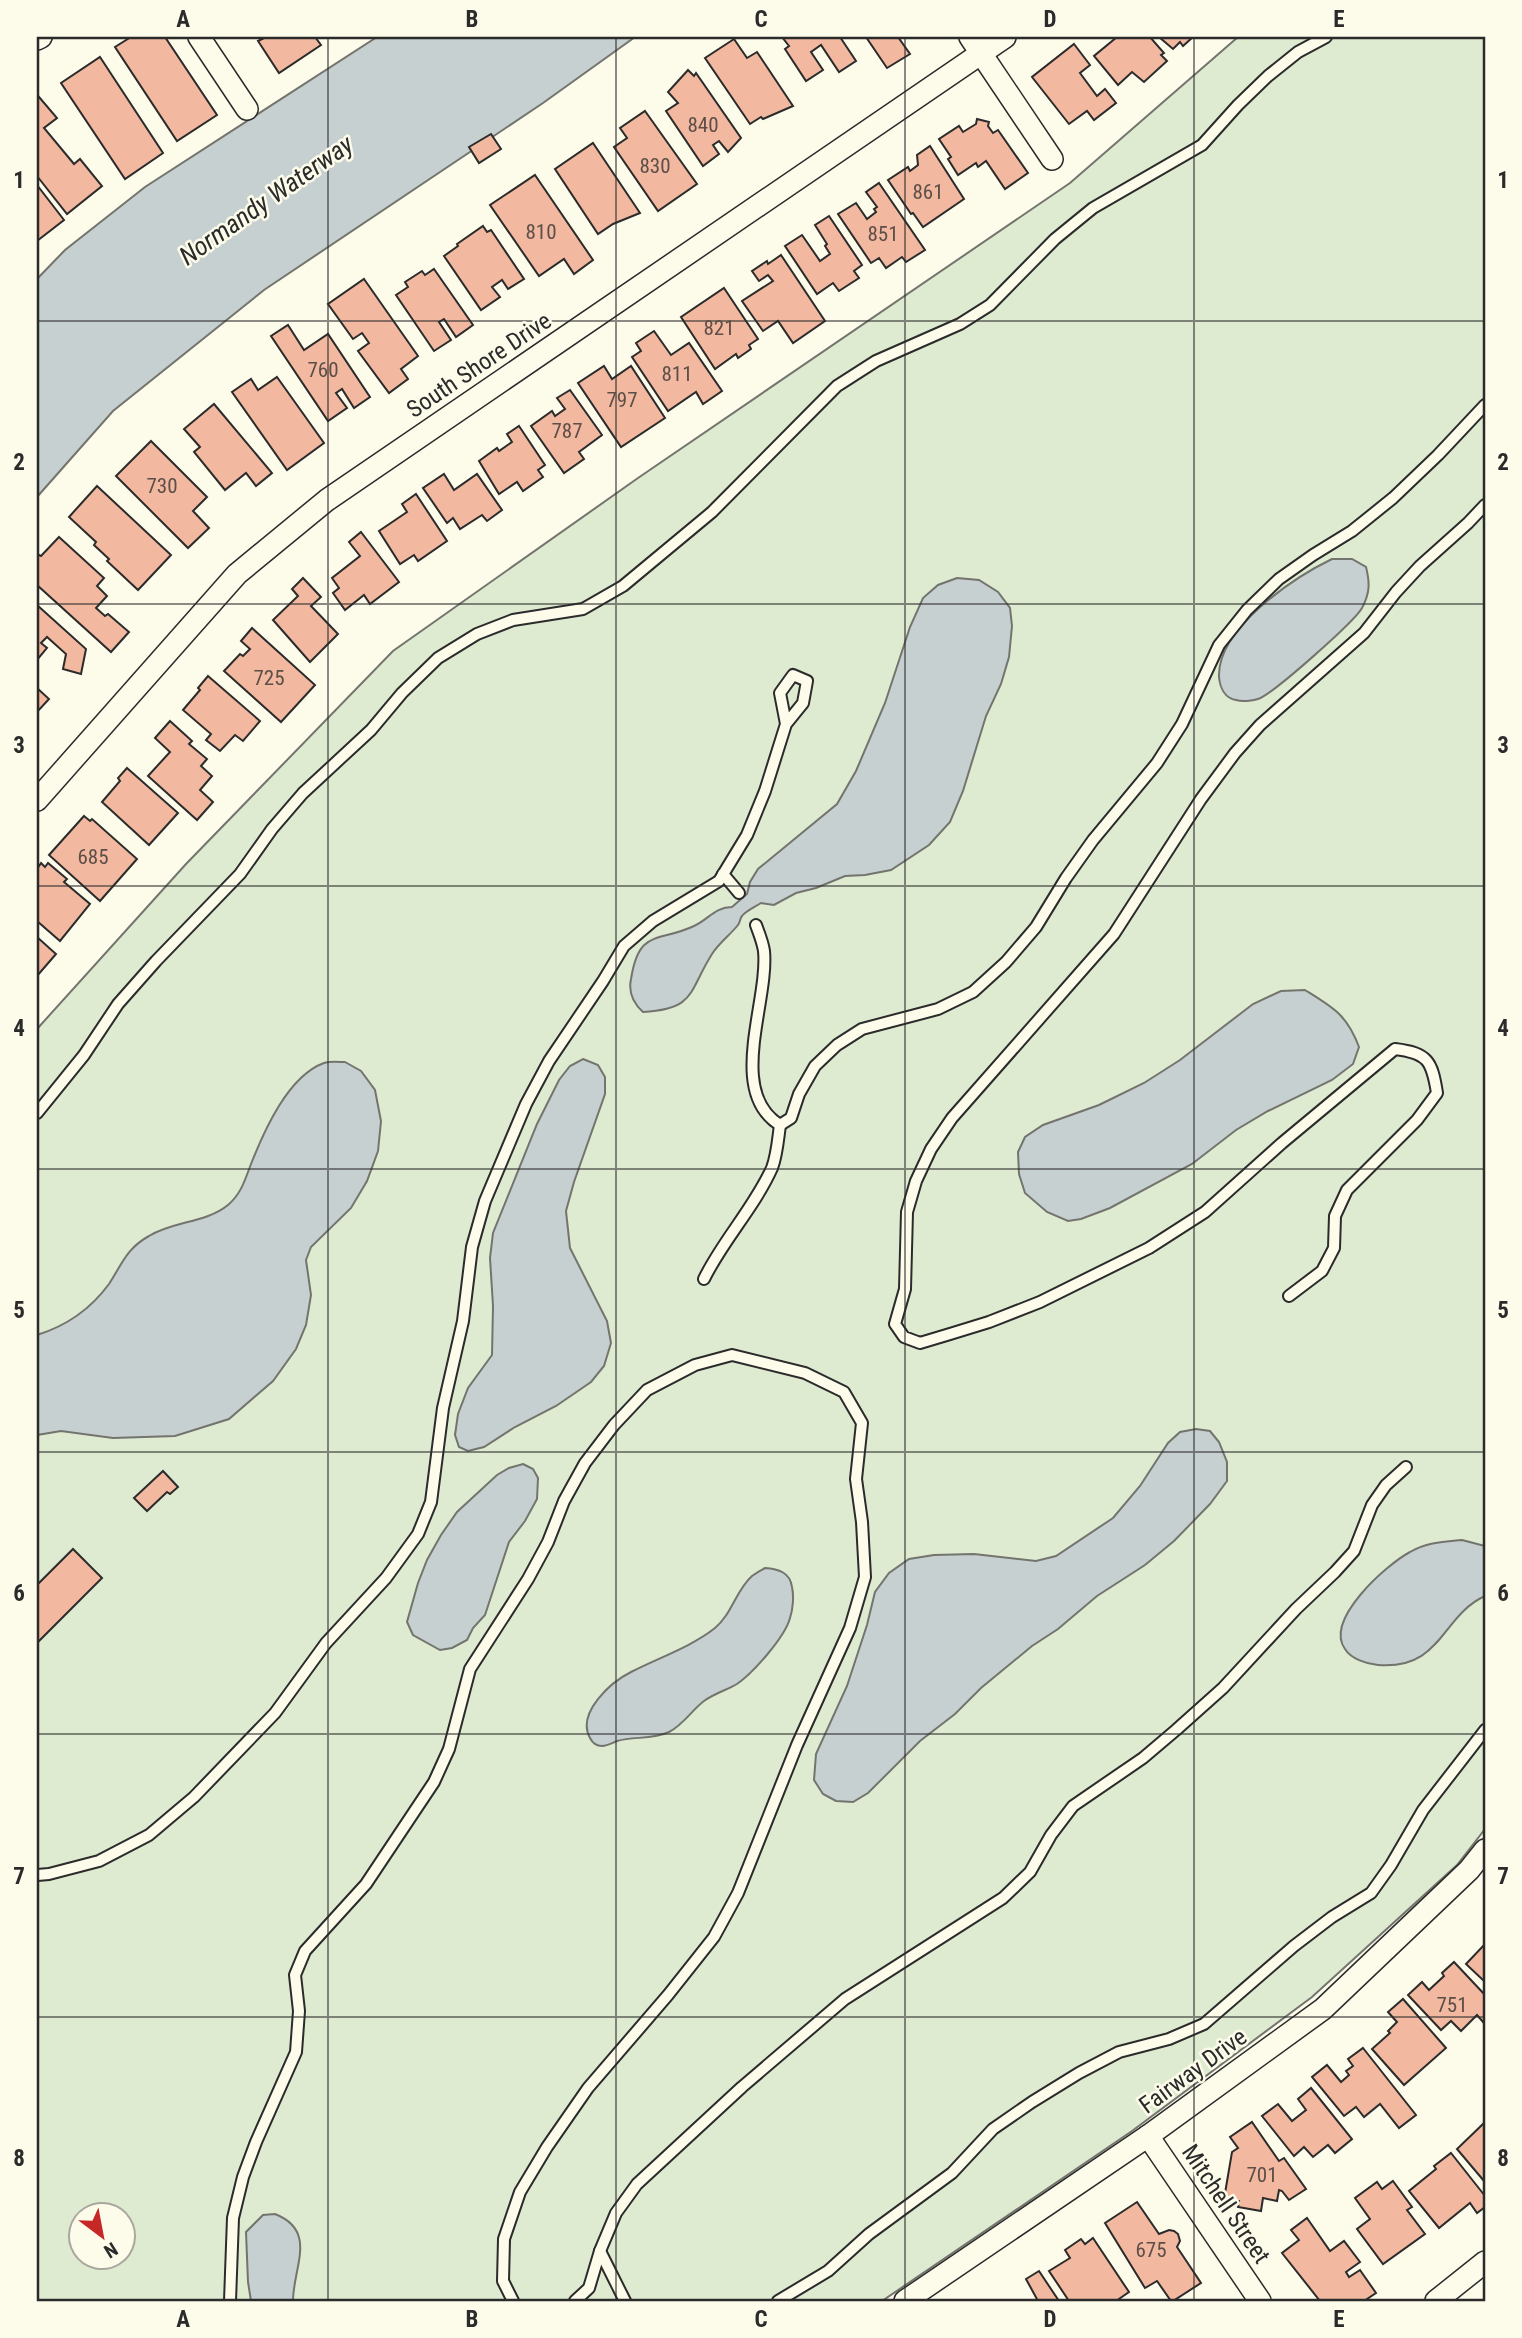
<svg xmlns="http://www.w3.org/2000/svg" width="1522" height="2338" font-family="'Roboto Condensed',sans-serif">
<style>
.green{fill:#deebd1;stroke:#74746e;stroke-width:2;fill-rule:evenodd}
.water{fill:#c7d0d0;stroke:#74746e;stroke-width:2}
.building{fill:#f2b8a0;stroke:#2b2b2b;stroke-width:2}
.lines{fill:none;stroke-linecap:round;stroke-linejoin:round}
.service-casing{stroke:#2b2b2b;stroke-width:14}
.minor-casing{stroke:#2b2b2b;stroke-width:24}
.service{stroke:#fdfbea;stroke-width:10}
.minor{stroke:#fdfbea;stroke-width:21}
.grid{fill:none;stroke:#2b2b2b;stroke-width:2;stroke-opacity:0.55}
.labels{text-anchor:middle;stroke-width:5;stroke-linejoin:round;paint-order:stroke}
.number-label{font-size:21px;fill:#5d4e48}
.street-label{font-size:24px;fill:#2b2b2b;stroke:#fdfbea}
.water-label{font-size:26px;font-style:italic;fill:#2b2b2b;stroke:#fdfbea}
.neatline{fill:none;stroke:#2b2b2b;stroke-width:2.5}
.grid-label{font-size:23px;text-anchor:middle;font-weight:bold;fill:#2b2b2b}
</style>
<rect width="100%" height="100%" fill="#fdfbea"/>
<!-- green -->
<path class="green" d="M1238,37H1485V1829L1457,1865L1312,1997L1132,2131L882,2301H37V1029L186,864L393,651L638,478L1070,183ZM80,2216H122V2258H80Z"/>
<!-- water -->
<g class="water">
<path d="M377,37H635L543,103L264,290L113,411L37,497V279L65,250L145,187Z"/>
<path d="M1332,559H1352L1366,567C1370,583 1370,593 1362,608C1354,622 1273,694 1258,699C1252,701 1242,702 1236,700C1225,698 1220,688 1219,677C1217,629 1293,578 1332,559Z"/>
<path d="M957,578L979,580L998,592L1010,608L1012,626L1009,657L1001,684L986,716L963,791L950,822L929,845L891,870L865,875L845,876L816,888L796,893L774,905L761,903C755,907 746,911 742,916C740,918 740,923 738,925C730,935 719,943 712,954C688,992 696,1009 643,1012C633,1003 628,993 631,979C639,928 658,943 694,926C709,919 715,907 732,907L747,894L750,882L758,869L837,804L856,771L885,703L910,627L923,598L938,585Z"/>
<path d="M1305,990C1334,1008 1347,1015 1359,1047L1353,1064L1332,1080L1268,1111L1236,1130L1192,1164L1110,1208L1081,1219L1068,1221L1047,1212L1025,1193L1019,1174L1018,1152L1025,1137L1043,1125L1099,1105L1144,1083L1180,1060L1253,1004L1281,991Z"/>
<path d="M583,1059L598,1065L605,1077V1094L574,1182L566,1211L570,1248L607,1321L611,1343L604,1366L591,1382L556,1406L515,1427L484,1447L468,1451L459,1447L455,1435L458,1414L468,1388L492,1355L493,1306L490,1258L493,1233L537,1124L559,1080L570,1066Z"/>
<path d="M345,1062L361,1071L375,1090L381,1121L378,1151L367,1181L351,1208L311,1247L306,1260L311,1295L306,1325L296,1349L273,1381L229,1419L175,1436L113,1438L61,1431L37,1435V1335C66,1326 90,1310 109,1284C122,1264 127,1248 149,1236C173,1221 206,1223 228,1205C241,1194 245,1180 251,1164C264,1131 288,1076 324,1063C330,1061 339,1062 345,1062Z"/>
<path d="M1196,1429L1210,1431L1219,1442L1227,1462V1481L1210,1504L1174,1541L1145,1565L1097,1596L1058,1629L1032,1646L981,1688L955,1714L920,1741L868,1793L853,1802L836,1801L823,1794L814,1780L816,1754L847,1686L867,1625L875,1592L889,1573L909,1559L934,1555L974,1554L1036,1561L1056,1556L1113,1518L1140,1486L1168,1443L1180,1432Z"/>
<path d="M523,1464L533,1469L538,1478L537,1499L525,1521L509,1542L485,1615L473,1628L467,1640L452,1648L440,1650L413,1635L407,1622L418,1583L427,1560L441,1535L457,1512L497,1475L509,1468Z"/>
<path d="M1462,1540L1485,1546V1596C1441,1616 1442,1670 1378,1665C1367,1664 1351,1659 1345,1649C1324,1620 1386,1565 1410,1552C1427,1542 1443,1542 1462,1540Z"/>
<path d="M765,1568C778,1569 790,1572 792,1587C794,1596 793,1609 790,1618C785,1637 753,1673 737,1684C727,1690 715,1693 704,1701C692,1710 683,1725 669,1732C652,1740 634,1736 617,1741C612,1743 607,1746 602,1746C596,1746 592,1742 590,1738C576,1713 611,1682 631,1672C658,1658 691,1647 715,1628C732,1614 736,1590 752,1576C756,1573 761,1570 765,1568Z"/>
<path d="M275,2214C318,2231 293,2267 293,2301H251L248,2282L246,2232L263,2215Z"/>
</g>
<!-- building -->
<g class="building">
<path d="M131,37H165L217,115L177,141L115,47Z"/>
<path d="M266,37H315L321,45L279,73L258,41Z"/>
<path d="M782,37H840L856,61L839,72L821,45L811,52L823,70L806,81L785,49L789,46Z"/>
<path d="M866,37H898L910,54L887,68Z"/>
<path d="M1117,37H1150L1164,53L1161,55L1167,61L1144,82L1132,72L1118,85L1094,56Z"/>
<path d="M1159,37H1193L1183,46L1180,42L1173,49Z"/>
<path d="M734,39L747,58L757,52L793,106L763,119L761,117L750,124L705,58Z"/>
<path d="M1074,44L1090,65L1080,73L1097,96L1105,89L1116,103L1094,120L1087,111L1069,124L1032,77Z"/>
<path d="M100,57L163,153L125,179L61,83Z"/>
<path d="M688,70L694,76L696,73L741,138L728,152L719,141L713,145L719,154L703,166L666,111L678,103L668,92Z"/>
<path d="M39,97L57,118L44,128L74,164L80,159L102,186L67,214L37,176V99Z"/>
<path d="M645,111L697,184L658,211L614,147L627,138L620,128Z"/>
<path d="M977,119L989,122L988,126L993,133L998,130L1028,173L1005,189L986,161L978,167L976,163L958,175L948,159L951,157L939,139L959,126L963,132L976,124Z"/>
<path d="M491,134L501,149L479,163L469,147Z"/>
<path d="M593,143L640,213L613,224L598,234L555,169Z"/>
<path d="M930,146L964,199L923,227L913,213L911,214L888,180L908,167L910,171L918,165L917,155Z"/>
<path d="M535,175L593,260L574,274L564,259L539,276L490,205Z"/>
<path d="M879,183L925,250L906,262L902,257L886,268L879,258L871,263L838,214L856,203L867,219L876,212L874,209L877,207L866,192Z"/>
<path d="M37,185L64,220L37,241Z"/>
<path d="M829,216L862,265L854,271L859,278L839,291L833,283L817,294L785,246L802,235L820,261L830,254L825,246L827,244L815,225Z"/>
<path d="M483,226L487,232L491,230L524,279L508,289L502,280L492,287L500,297L481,310L444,256L458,246L457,244Z"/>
<path d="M781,255L825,321L793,343L778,321L763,331L742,301L773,281L768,275L759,281L752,271L767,261L768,264Z"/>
<path d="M434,269L473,325L456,337L444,319L439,322L451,340L434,351L396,295L408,287L405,282L422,271L425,275Z"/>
<path d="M364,279L418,356L401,369L408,379L389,393L358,351L369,343L362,333L353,339L328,304Z"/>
<path d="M724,288L758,339L749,345L751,349L738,358L736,354L715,369L681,317Z"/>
<path d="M288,325L304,350L328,334L370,397L354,408L342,389L336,393L347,408L328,421L271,336Z"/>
<path d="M654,331L671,355L689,343L722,391L703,404L696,392L668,411L632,357L641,351L636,343Z"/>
<path d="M604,366L612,379L631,366L665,418L621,447L578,383Z"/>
<path d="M277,377L324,443L287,470L232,392L251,379L258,390Z"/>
<path d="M570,390L602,435L579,452L584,459L564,473L531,426L552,411L555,416L565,409L557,398Z"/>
<path d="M214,404L272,473L256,486L246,473L225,490L194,452L200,447L184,429Z"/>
<path d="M519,426L545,465L538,470L543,477L523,491L517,482L499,494L479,461L497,448L499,451L512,442L507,434Z"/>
<path d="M151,441L207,497L193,511L209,528L188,548L116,476Z"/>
<path d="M444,474L454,490L477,474L502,510L487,521L482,515L460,529L453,518L447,523L423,488Z"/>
<path d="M97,486L171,555L138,590L107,561L109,559L94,545L96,542L69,517Z"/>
<path d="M416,494L447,541L418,561L414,555L400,564L379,531L407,512L402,504Z"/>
<path d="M361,532L399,582L370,604L364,595L345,610L333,593L339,588L332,578L360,556L349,542Z"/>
<path d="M59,537L104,578L97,586L107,596L96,608L105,616L108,614L129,632L111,652L37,585V557L39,555L41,556Z"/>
<path d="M303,578L321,597L311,606L338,634L310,662L273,620L298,596L292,589Z"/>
<path d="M37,605L86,649L81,674L63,669L66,654L47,637L41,643L47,648L37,660Z"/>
<path d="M252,628L315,685L281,722L224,671L240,654L243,656L250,649L241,641Z"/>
<path d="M208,676L260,721L243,741L235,735L220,751L206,740L211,734L183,710L200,690L198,688Z"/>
<path d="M37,688L49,699L37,712Z"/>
<path d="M170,721L192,741L189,744L207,759L201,766L212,776L200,790L213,802L197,820L148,776L170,752L155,738Z"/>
<path d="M127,768L178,813L149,845L102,802L120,781L118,778Z"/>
<path d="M84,816L90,821L92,819L137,859L100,901L49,855Z"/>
<path d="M41,863L45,867L48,863L67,879L64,882L90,904L60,941L37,921V869Z"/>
<path d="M37,937L56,954L37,976Z"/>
<path d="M163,1471L178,1487L170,1494L167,1492L147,1511L134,1498Z"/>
<path d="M73,1549L102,1578L37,1643V1585Z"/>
<path d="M1485,1944V1982L1466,1964Z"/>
<path d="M1454,1962L1485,1995V2020L1483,2022L1477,2015L1461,2031L1451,2021L1441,2030L1408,1995L1422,1982L1429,1990L1444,1976L1442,1973Z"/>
<path d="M1403,1999L1446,2048L1404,2085L1372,2049L1390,2033L1388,2031L1397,2022L1388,2012Z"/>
<path d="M1363,2048L1416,2115L1399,2128L1380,2104L1364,2117L1356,2107L1344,2116L1312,2077L1327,2065L1341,2082L1349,2075L1346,2071L1353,2066L1348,2059Z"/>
<path d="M1311,2088L1352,2139L1335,2153L1328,2145L1313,2157L1304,2147L1294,2156L1262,2116L1278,2104L1292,2121L1306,2110L1298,2099Z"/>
<path d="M1252,2122L1279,2161L1284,2158L1306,2189L1289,2200L1282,2191L1279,2190L1277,2201L1263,2198L1261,2211L1238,2207L1239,2201L1224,2199L1232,2152L1238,2148L1230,2137Z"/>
<path d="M1483,2124L1485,2126L1484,2181L1457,2149Z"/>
<path d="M1451,2153L1485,2196V2207L1477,2213L1470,2203L1439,2228L1409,2191L1436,2169L1434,2166Z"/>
<path d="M1393,2181L1412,2207L1407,2210L1425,2234L1383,2264L1357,2229L1370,2219L1355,2198L1377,2182L1382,2189Z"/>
<path d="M1137,2202L1159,2234L1169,2230L1174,2231L1178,2234L1180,2241L1177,2247L1201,2283L1173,2301H1171L1157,2281L1145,2288L1105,2223Z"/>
<path d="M1307,2218L1330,2251L1344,2241L1360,2262L1346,2272L1349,2277L1360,2270L1376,2293L1364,2301H1320L1282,2253L1299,2240L1291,2230Z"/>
<path d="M1093,2238L1129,2292L1116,2301H1069L1049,2271L1070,2258L1065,2250L1081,2239L1085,2244Z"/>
<path d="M1039,2271L1059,2301H1038L1026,2279Z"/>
</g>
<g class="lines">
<defs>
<g id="service">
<path d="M723,874L739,893"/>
<path d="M756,925C759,933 763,943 764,951C769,1002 726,1092 780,1125L791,1118L799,1094L815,1066L837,1045L862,1029L938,1009L973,992L1006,962L1036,927L1066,878L1093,840L1157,763L1182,724L1219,645L1247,610L1279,579L1313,555L1352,531L1393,498L1438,455L1485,405"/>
<path d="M37,1113L84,1055L118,1004L156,961L240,874L272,829L303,793L371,730L402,693L438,658L477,634L513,620L583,609L623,586L712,512L837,386L876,361L960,324L990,305L1055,239L1093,208L1202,145L1238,105L1268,76L1298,52L1326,37"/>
<path d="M704,1279C723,1240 754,1208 772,1168C777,1155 778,1139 780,1125"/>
<path d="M1289,1296L1322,1271L1334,1248L1335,1216L1347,1190L1417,1120L1437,1093C1432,1061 1428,1053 1395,1049L1282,1143L1205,1212L1149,1248L1040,1302L989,1322L950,1334L920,1343L904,1337L895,1324L905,1289L907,1212L916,1181L931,1149L952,1118L1114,934L1201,799L1235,753L1260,725L1364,633L1396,592L1420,566L1468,523L1485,505"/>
<path d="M37,1875L49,1874L99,1861L149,1835L194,1797L275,1713L326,1643L386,1578L418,1534L431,1502L443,1408L463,1321L472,1247L485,1201L526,1104L549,1061L603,981L624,946L653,921L719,881L747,835L765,791L786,724L803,703L807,681L793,675L780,693L786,724"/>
<path d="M600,2251L625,2301"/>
<path d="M230,2301L233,2218L243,2177L256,2142L296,2052L299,2011L295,1975L305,1951L366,1884L434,1782L449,1749L470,1669L528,1579L548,1542L564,1501L585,1463L614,1425L647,1390L695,1365L732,1355L805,1373L844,1392L862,1423L856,1479L862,1522L865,1577L850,1628L797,1745L738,1893L714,1937L668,1995L588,2088L547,2147L520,2192L504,2239L503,2281L513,2301"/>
<path d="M575,2301L589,2288L600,2251L616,2213L637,2184L742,2087L845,1999L1003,1898L1030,1872L1051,1835L1073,1806L1143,1758L1176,1730L1223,1688L1296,1609L1335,1572L1354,1551L1372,1505L1386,1485L1406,1467"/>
<path d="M778,2301L828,2271L869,2234L952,2173L993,2129L1032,2102L1079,2073L1119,2052L1169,2039L1204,2024L1294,1946L1332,1917L1371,1893L1391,1865L1423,1810L1485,1730"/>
</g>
<g id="minor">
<path d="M199,37L247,109"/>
<path d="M970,37L1052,159"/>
<path d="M37,39L41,37"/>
<path d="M37,800L237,574L327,500L1005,37"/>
<path d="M1148,2136L1260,2301"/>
<path d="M905,2301L1148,2136L1323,2009L1469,1870L1485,1850"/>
<path d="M1436,2301L1485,2262"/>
</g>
</defs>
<!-- service casing -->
<use href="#service" class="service-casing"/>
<!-- minor casing -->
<use href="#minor" class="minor-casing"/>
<!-- service -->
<use href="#service" class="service"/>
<!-- minor -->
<use href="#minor" class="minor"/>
</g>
<!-- grid -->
<path class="grid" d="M328,37V2301M616,37V2301M905,37V2301M1194,37V2301M37,321H1485M37,604H1485M37,886H1485M37,1169H1485M37,1452H1485M37,1734H1485M37,2017H1485"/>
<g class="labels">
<!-- number labels -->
<g class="number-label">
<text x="703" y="132">840</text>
<text x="655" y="173">830</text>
<text x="928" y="199">861</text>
<text x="541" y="239">810</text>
<text x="883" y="241">851</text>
<text x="719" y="335">821</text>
<text x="323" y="377">760</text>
<text x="677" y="381">811</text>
<text x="622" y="407">797</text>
<text x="567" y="438">787</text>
<text x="162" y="493">730</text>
<text x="269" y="685">725</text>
<text x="93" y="864">685</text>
<text x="1452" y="2012">751</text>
<text x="1262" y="2182">701</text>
<text x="1151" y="2257">675</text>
</g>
<!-- street labels -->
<g class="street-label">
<text transform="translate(479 365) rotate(-34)" y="8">South Shore Drive</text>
<text transform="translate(1193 2071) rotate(-36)" y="8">Fairway Drive</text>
<text transform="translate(1226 2204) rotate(56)" y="8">Mitchell Street</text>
</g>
<!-- water labels -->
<g class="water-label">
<text transform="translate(266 200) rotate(-35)" y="9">Normandy Waterway</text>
</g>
</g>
<!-- border -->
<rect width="1522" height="2338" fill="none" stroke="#fdfbea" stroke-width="77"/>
<!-- north arrow -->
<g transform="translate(102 2236) rotate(148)"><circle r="33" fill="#fdfbea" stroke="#a9a89e" stroke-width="2"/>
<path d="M0-5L12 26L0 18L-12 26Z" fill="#c62828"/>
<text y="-10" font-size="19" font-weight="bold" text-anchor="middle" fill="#2b2b2b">N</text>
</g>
<rect x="38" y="38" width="1446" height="2262" class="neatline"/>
<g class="grid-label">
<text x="183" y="27">A</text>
<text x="472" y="27">B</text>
<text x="761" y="27">C</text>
<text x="1050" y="27">D</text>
<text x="1339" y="27">E</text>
<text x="19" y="188">1</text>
<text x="1503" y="188">1</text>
<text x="19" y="470">2</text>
<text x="1503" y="470">2</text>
<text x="19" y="753">3</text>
<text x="1503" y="753">3</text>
<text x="19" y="1036">4</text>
<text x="1503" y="1036">4</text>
<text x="19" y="1318">5</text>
<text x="1503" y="1318">5</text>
<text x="19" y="1601">6</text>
<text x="1503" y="1601">6</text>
<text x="19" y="1884">7</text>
<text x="1503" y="1884">7</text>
<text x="19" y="2166">8</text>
<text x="1503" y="2166">8</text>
<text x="183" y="2327">A</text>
<text x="472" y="2327">B</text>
<text x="761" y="2327">C</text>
<text x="1050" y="2327">D</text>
<text x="1339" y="2327">E</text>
</g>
</svg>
